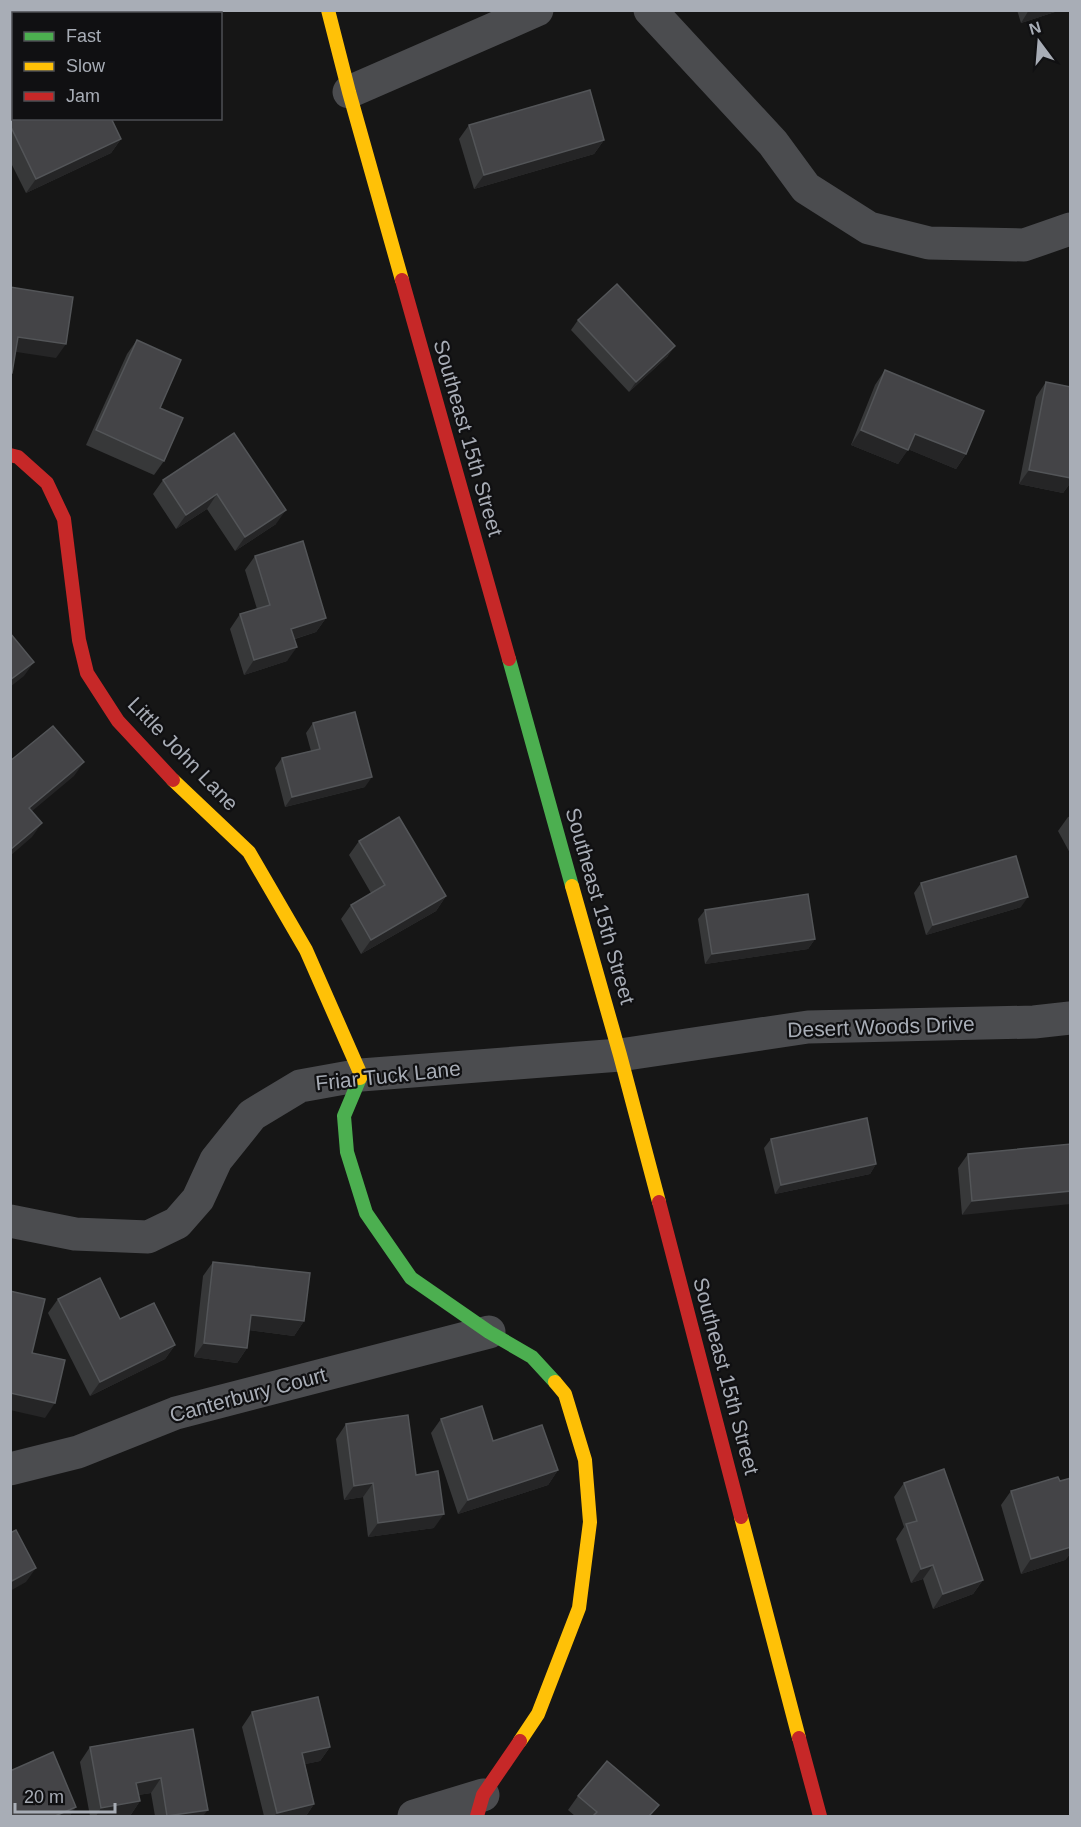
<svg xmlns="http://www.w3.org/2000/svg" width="1081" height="1827" font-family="Arial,sans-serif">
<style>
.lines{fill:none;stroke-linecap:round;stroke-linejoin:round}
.street{stroke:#4b4c4f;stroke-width:33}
.fast{stroke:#4caf50;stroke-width:14}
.slow{stroke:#ffc107;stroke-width:14}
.jam{stroke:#c62828;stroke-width:14}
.wall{fill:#373839}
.shaded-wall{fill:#252526}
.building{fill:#444447;stroke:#535558;stroke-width:1.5}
.labels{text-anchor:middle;stroke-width:4.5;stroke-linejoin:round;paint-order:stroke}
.street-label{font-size:21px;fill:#a8adb6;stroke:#101012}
</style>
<rect width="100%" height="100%" fill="#161616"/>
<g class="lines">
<!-- street -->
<g class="street">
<path d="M650,10L773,143L806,188L869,228L929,243L1024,245L1070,229"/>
<path d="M349,92L537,10"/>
<path d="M10,1221L75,1234L148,1237L177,1223L198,1199L216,1160L252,1115L300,1086L361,1075L620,1055L808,1027L1034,1022L1070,1018"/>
<path d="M10,1469L78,1452L176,1413L489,1332"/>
<path d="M414,1816L483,1795"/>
</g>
<!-- fast -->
<g class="fast">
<path d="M509,659L572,886"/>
<path d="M360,1078L344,1116L347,1152L366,1213L411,1278L489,1332L532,1357L555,1382"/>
</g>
<!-- slow -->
<g class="slow">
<path d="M328,10L349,92L402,280"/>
<path d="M173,780L249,852L306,950L361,1075L360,1078"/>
<path d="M572,886L620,1055L659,1202"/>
<path d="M741,1517L799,1738"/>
<path d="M520,1741L538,1714L579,1608L590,1522L585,1460L565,1394L555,1382"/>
</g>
<!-- jam -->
<g class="jam">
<path d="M402,280L509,659"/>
<path d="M10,455L18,457L47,483L64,519L79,640L87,673L118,721L173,780"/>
<path d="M659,1202L741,1517"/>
<path d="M799,1738L820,1816"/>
<path d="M477,1816L483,1795L520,1741"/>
</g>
</g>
<!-- wall -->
<g class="wall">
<path d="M81,10H172V14H80Z"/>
<path d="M1017,10H1061L1021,23Z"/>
<path d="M10,98L14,118L121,139L111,153L26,193L10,161Z"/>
<path d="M469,125L604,140L594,154L474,189L459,139Z"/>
<path d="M578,320L668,356L629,392L571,330Z"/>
<path d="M137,340L160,408L164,461L154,475L86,445L127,354Z"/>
<path d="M885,370L966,454L956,469L908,449L898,464L851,445L875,385Z"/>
<path d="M1046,382L1071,387V482L1063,493L1019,484L1036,397Z"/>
<path d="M234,433L276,524L235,551L207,509L176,529L153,494L163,480Z"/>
<path d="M255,556L326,618L316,632L295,639L287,661L244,675L230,629L240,614L257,609L245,570Z"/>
<path d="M313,723L365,787L285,807L275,768L282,758L311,751L306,733Z"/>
<path d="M1071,816V855L1058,831L1068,817Z"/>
<path d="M359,841L446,896L436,911L361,954L341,919L351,905L371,893L349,855Z"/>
<path d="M921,883L1021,907L926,935L914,893Z"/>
<path d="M705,910L815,939L808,949L705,964L698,919Z"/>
<path d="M771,1139L876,1164L870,1174L775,1194L764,1148Z"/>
<path d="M1071,1144L962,1215L958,1168L968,1154Z"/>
<path d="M213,1262L304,1321L294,1336L249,1330L247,1348L237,1363L194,1357L203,1276Z"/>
<path d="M58,1299L120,1319L175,1345L165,1359L90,1396L48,1313Z"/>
<path d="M441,1419L493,1441L558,1470L548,1485L458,1514L431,1433Z"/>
<path d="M346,1424L416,1475L434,1528L368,1537L363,1497L344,1500L336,1439Z"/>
<path d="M1071,1478V1553L1065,1560L1021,1574L1001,1505L1011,1491L1060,1481Z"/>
<path d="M904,1483L983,1580L973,1594L933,1609L923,1579L911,1583L896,1539L904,1527L894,1497Z"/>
<path d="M252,1712L330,1747L320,1761L305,1764L314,1804L306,1816H264L242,1727Z"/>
<path d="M193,1729L203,1816H155L151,1793L138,1795L140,1801L130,1816H90L80,1762L90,1747Z"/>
<path d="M578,1796L650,1816H575L568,1810Z"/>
</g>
<!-- shaded-wall -->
<g class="shaded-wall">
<path d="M1029,10H1061L1021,23Z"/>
<path d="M121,139L111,153L26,193L36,179Z"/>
<path d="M604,140L594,154L474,189L484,175Z"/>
<path d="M18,337L66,344L56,358L10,351Z"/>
<path d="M675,346L668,356L629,392L636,382Z"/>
<path d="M861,430L908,450L898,464L851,445Z"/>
<path d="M915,434L966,454L956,469L905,448Z"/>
<path d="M1029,470L1071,478V482L1063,493L1019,484Z"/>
<path d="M217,494L207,509L176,529L186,515Z"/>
<path d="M286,510L276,524L235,551L245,537Z"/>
<path d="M326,618L316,632L281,643L291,629Z"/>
<path d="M297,647L287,661L244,675L254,660Z"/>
<path d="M34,662L24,676L10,687V680Z"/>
<path d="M84,762L74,776L19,822L29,808Z"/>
<path d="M372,777L365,787L285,807L292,797Z"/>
<path d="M42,823L32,837L10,856V850Z"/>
<path d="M446,896L436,911L361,954L371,940Z"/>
<path d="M1028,897L1021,907L926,935L933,925Z"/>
<path d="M815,939L808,949L705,964L712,954Z"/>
<path d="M876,1164L870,1174L775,1194L781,1185Z"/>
<path d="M1071,1191V1204L962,1215L972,1201Z"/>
<path d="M251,1315L304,1321L294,1336L241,1329Z"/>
<path d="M204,1343L247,1348L237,1363L194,1357Z"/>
<path d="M175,1345L165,1359L90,1396L100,1382Z"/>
<path d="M10,1393L55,1403L45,1418L10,1410Z"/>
<path d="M558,1470L548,1485L458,1514L468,1500Z"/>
<path d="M373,1483L363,1497L344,1500L354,1486Z"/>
<path d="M444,1514L434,1528L368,1537L378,1523Z"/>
<path d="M1071,1547V1553L1065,1560L1021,1574L1031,1559Z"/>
<path d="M933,1565L923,1579L911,1583L921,1569Z"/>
<path d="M36,1568L26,1582L10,1591V1582Z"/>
<path d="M983,1580L973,1594L933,1609L943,1594Z"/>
<path d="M330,1747L320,1761L292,1767L302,1753Z"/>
<path d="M161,1778L151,1793L126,1797L136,1783Z"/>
<path d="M140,1801L130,1816H96L101,1808Z"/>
<path d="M314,1804L306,1816H274L277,1813Z"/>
<path d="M76,1807L70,1816H55Z"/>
<path d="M208,1810L203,1816H169Z"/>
</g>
<!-- building -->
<g class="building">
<rect x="89" y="10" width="83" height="4"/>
<path d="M590,90L604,140L484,175L469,125Z"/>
<path d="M14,97V118H111L121,139L36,179L10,125V98Z"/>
<path d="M617,284L675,346L636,382L578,320Z"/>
<path d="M10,287L73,297L66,344L18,337L12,373H10Z"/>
<path d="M137,340L181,360L160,408L183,418L164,461L96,430Z"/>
<path d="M885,370L984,411L966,454L915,434L908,450L861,430Z"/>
<path d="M1046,382L1071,387V478L1029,470Z"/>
<path d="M234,433L286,510L245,537L217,494L186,515L163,480Z"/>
<path d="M303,541L326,618L291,629L297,647L254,660L240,614L270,605L255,556Z"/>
<path d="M10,633L34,662L10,680Z"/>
<path d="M355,712L372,777L292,797L282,758L320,749L313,723Z"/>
<path d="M53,726L84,762L29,808L42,823L10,850V761Z"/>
<path d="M399,817L446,896L371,940L351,905L385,885L359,841Z"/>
<path d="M1016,856L1028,897L933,925L921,883Z"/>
<path d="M808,894L815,939L712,954L705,910Z"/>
<path d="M867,1118L876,1164L781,1185L771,1139Z"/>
<path d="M1071,1144V1191L972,1201L968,1154Z"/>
<path d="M213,1262L310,1273L304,1321L251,1315L247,1348L204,1343Z"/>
<path d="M100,1278L120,1319L154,1303L175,1345L100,1382L58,1299Z"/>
<path d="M10,1291L45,1299L32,1353L65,1360L55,1403L10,1393Z"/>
<path d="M482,1406L493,1441L542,1425L558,1470L468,1500L441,1419Z"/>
<path d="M408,1415L416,1475L438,1471L444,1514L378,1523L373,1483L354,1486L346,1424Z"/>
<path d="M944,1469L983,1580L943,1594L933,1565L921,1569L906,1524L917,1521L904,1483Z"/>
<path d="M1058,1477L1060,1481L1071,1478V1547L1031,1559L1011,1491Z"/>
<path d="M16,1530L36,1568L10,1582V1533Z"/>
<path d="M318,1697L330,1747L302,1753L314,1804L277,1813L252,1712Z"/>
<path d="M193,1729L208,1810L167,1816L161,1778L136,1783L140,1801L101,1808L90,1747Z"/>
<path d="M53,1752L76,1807L55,1816H10V1771Z"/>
<path d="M607,1761L659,1805L649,1816H593L597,1812L578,1796Z"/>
</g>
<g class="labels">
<!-- street labels -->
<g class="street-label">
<text transform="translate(468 438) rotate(74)" y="7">Southeast 15th Street</text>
<text transform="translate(183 754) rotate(46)" y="7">Little John Lane</text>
<text transform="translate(600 906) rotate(74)" y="7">Southeast 15th Street</text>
<text transform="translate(881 1027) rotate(-2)" y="7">Desert Woods Drive</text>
<text transform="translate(388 1076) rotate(-6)" y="7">Friar Tuck Lane</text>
<text transform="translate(726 1376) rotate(75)" y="7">Southeast 15th Street</text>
<text transform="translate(248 1395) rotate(-15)" y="7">Canterbury Court</text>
</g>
</g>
<!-- border -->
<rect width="1081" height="1827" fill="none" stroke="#a8adb6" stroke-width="24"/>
<!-- legend -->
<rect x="12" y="12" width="210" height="108" fill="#101012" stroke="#4d4f54" stroke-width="1.5"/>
<rect x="24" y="32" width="30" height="9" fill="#4caf50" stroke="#4d4f54" stroke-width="1.5"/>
<text x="66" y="42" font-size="18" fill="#a8adb6">Fast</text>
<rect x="24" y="62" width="30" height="9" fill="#ffc107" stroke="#4d4f54" stroke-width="1.5"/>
<text x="66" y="72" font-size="18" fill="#a8adb6">Slow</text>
<rect x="24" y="92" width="30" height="9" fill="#c62828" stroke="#4d4f54" stroke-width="1.5"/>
<text x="66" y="102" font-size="18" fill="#a8adb6">Jam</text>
<!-- north arrow -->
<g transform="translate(1039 42) rotate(344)" stroke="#101012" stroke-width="4.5" paint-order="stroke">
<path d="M0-4.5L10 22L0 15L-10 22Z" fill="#a8adb6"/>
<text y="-9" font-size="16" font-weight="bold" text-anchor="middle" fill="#a8adb6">N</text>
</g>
<!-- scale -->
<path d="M15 1803v9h100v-9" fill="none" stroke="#a8adb6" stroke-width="3"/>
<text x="24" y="1803" font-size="18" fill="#a8adb6" stroke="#101012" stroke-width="4.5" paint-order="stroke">20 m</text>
</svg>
